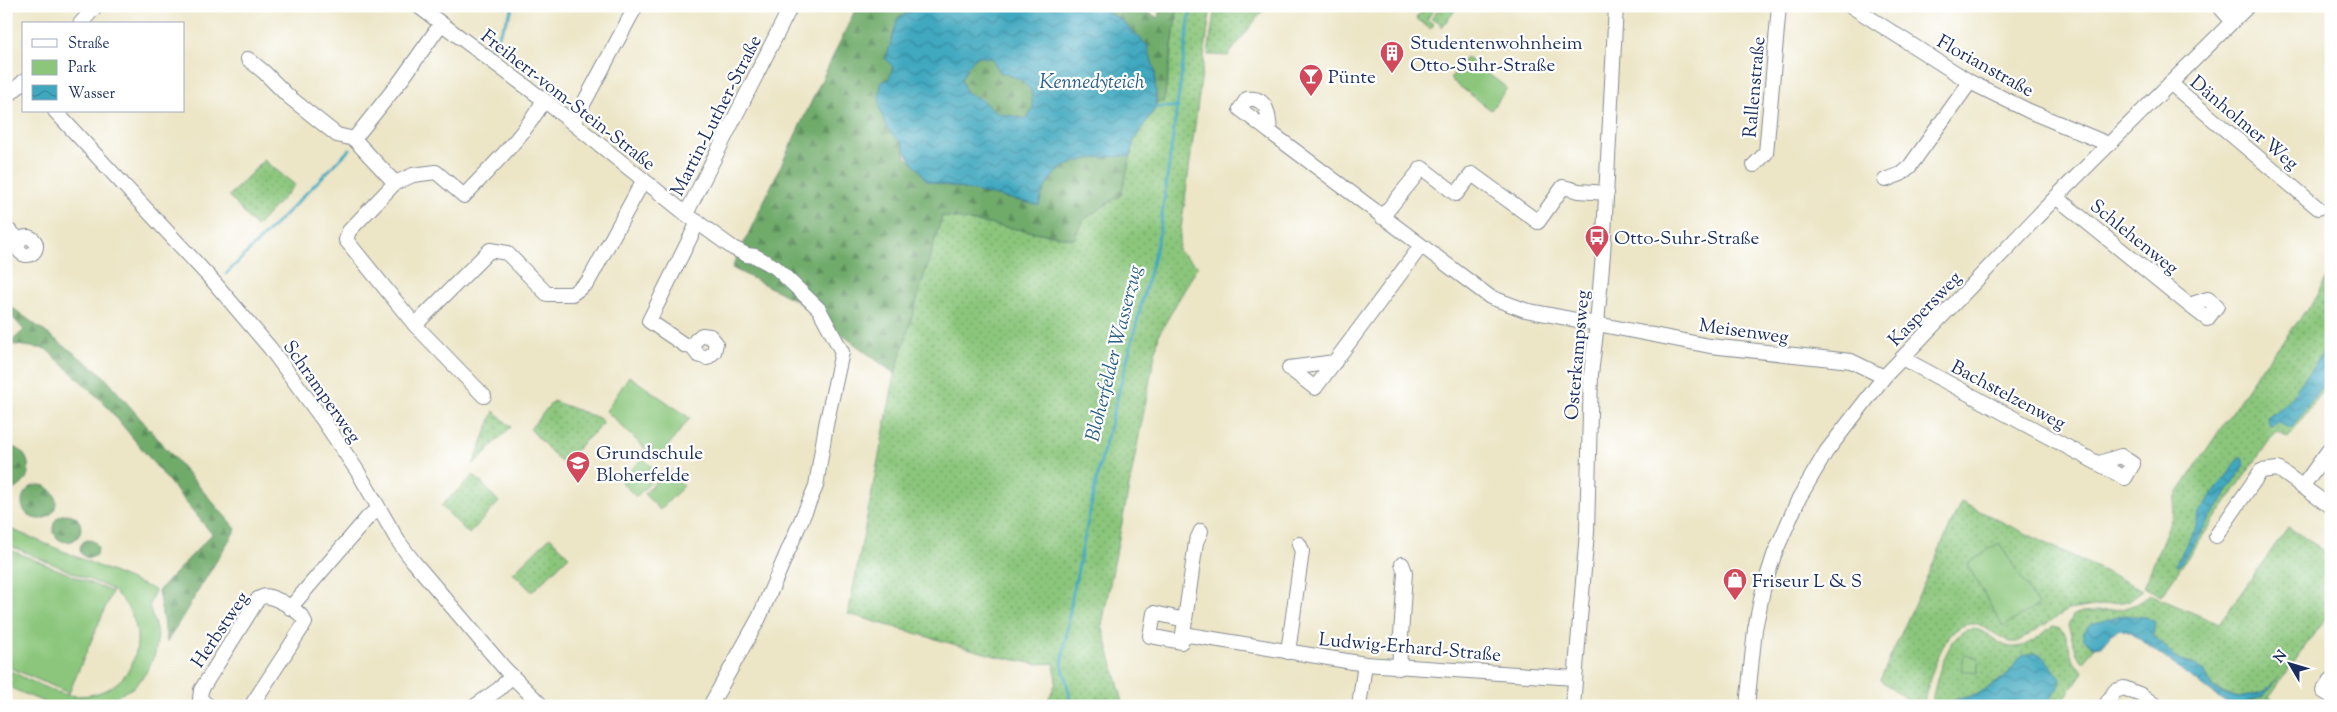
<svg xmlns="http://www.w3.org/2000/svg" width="2337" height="712" font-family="'Sorts Mill Goudy',serif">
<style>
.green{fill:url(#green-dots);stroke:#537a6c}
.forest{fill:url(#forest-firs);stroke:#466d64}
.pitch{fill:#8bc67b;stroke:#537a6c}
.water{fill:url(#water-waves);stroke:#2d6c8e;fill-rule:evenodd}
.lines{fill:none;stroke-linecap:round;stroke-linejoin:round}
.stream{stroke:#3fa8bf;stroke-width:3}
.minor-casing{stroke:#848a92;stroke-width:16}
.minor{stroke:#fff;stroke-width:14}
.labels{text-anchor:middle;stroke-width:4.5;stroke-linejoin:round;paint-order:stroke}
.poi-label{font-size:19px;fill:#1b2f5e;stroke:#fff;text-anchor:start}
.street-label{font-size:19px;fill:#1b2f5e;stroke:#fff}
.water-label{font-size:20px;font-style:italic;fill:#295f85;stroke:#fff}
</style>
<defs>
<pattern id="green-dots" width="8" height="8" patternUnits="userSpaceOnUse" patternTransform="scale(1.25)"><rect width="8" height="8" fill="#8bc67b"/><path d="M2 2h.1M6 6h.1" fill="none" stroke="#71a168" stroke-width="1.8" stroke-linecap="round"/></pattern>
<pattern id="forest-firs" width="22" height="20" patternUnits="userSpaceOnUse" patternTransform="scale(1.25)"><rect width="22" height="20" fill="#70ab6b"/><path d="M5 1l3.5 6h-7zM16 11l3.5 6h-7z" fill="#5b8c5b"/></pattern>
<pattern id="water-waves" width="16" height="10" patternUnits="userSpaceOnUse" patternTransform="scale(1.25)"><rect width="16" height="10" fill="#3fa8bf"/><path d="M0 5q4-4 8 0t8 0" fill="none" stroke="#34899e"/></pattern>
</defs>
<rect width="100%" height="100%" fill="#fff"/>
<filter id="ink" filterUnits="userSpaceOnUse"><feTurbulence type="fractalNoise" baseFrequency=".02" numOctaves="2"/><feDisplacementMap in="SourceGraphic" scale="10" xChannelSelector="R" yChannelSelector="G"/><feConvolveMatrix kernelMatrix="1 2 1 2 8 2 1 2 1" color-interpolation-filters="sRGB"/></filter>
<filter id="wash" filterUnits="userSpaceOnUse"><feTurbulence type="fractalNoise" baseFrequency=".0096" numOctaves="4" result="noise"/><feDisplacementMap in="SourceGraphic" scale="20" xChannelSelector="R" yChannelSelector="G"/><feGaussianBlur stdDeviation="1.12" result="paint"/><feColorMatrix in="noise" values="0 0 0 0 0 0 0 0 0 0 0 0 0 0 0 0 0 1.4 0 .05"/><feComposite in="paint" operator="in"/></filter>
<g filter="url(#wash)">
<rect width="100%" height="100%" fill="#ece5c6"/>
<!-- green -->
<g class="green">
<path d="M1178,6H1211L1178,251L1198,266L1159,334L1102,625L1124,706H1045L1056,683L1054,663L1036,664L995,656L848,614L895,374L942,216L1074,239L1082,220L1121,195L1134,140L1156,107V102L1164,101Z"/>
<path d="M1215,6H1266L1228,56L1208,55Z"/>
<path d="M1425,6H1437L1427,19L1434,25L1430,29L1416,18Z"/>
<path d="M1441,6L1457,8L1442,27L1438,21L1431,19Z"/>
<path d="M264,160L295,185L256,227L229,196Z"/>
<path d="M2331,272V379L2288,438L2276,431L2161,596L2144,587L2172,517L2175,497L2257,374L2310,306Z"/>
<path d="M553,401L599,418L604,423L562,463L530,429Z"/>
<path d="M494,411L511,427L473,465Z"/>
<path d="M474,475L499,502L469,534L441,506Z"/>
<path d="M1961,502L2143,590L2128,601L2068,610L2017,642H2010L1978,624C1971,624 1964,624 1959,628C1939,640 1928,684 1923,706H1916L1880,680Z"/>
<path d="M2288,527L2331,555V610L2269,697L2281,706H2243L2247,702L2263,697L2264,693L2238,698L2213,688L2204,671L2195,665L2178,660L2158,642L2146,617L2083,638L2094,647L2083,663L2077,654L2068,626L2073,615L2082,612C2103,610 2134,613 2149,594L2219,624Z"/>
<path d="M550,537L569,556L532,592L513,573Z"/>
<path d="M2053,626C2068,627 2068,647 2073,659C2075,664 2080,668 2083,672L2059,706H2044L2060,685L2022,656C2008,674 1998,684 1978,694C1967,699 1957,696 1949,706H1931C1935,685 1949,617 1981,631C1993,636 2003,649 2016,647C2029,646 2043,633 2053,626Z"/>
</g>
<!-- forest -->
<g class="forest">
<path d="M857,6H916L886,59L893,66L889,79L906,157L918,167L927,181L1039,205C1049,157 1091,157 1131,156L1121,195L1083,220L1074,239L942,216L895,374L795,300L732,268Z"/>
<path d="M1095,6H1136L1158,18L1160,6H1178L1164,101L1156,102L1155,72L1120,19Z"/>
<path d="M977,56L991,58L1000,72L1020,79L1031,90L1033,108L1027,119L997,113L980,99L966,93L961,79L968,66Z"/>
<path d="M6,303L101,373L236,529L167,642L158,591L212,534L104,403L46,349L9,344L24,330L6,310Z"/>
<path d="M6,446C36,447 36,489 6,491Z"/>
<circle cx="39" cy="502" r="17"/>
<circle cx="67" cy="528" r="14"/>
<circle cx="89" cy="549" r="9"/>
</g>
<!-- pitch -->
<g class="pitch">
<path d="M1466,57L1507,88L1491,110L1450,79Z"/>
<path d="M629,376L690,418L657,460L606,411Z"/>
<path d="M643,458L659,474L636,497L620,481Z"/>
<path d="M667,470L684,486L660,510L644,494Z"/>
<path d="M6,527L155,590L149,606L158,635L155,654L146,673L134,687L99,706H53L6,686V669C26,678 57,696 78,696C140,695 158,623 109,588L6,544Z"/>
<path d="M1999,543L2038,605L2003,627L1967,564Z"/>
<path d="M6,548L112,592L69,693L6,666Z"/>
<path d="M1964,655L1979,658L1977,673L1961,670Z"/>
</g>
<!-- water -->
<g class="water">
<path d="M916,6H1095L1120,19L1147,45L1155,72L1156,107L1134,140L1131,156C1091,157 1049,157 1039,205L927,181C918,166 907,160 903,143C883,132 875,103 882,82L889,79L893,67L886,59L898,18L914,10ZM977,56L991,58L1000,72L1020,79L1031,90L1033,108L1027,119L997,113L980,99L966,93L961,79L968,66Z"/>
<path d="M2328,328L2331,329V373L2291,429L2279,423L2270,426L2267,417L2286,404L2324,352Z"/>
<path d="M2241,456L2245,465L2179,566L2175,565L2195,529L2199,513Z"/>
<path d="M2124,615L2146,617L2155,622L2153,635L2178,660L2195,665L2204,671L2213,688L2228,695L2238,698L2263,693L2278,678L2263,697L2247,702L2243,706H2230L2131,633L2120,629L2112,634L2102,646L2094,647L2083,639V632L2091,624Z"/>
<path d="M2034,653L2043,656L2061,678L2060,685L2044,706H1949L1954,700L1976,695L2004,678L2022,656Z"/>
</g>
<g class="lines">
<!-- stream -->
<g class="stream">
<path d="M492,48L514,6"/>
<path d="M1156,107H1178"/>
<path d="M226,274L350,149"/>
<path d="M1072,706L1062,663L1072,598L1099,468L1159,236L1191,6"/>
</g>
</g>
</g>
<g filter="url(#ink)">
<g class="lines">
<defs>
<g id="minor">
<path d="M418,6L544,100L686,214L733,248L747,255L755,256L775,267L819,309L842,352L826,425L816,486L759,618L710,706"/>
<path d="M1851,6L1970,82L2029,111L2108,144"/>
<path d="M2219,6L2232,21"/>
<path d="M80,24L96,6"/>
<path d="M248,59L264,72L288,96L337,135L354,139L395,183"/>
<path d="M2170,83L2318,208"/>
<path d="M6,98L24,81"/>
<path d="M55,111L213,281L270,348L323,420L358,472L398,541L413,561L505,669L542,706"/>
<path d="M573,123L636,6"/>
<path d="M1270,132L1240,109L1247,99C1268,96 1269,117 1270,132L1490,297L1525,310L1710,346L1851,361L1884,377"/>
<path d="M354,139L402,79L441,24"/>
<path d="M1754,165L1766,153L1779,6"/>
<path d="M1885,180L1901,174L1910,166L1970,82"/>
<path d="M2056,197L2189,305L2207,319L2217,306L2208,299L2189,305"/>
<path d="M686,214L791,6"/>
<path d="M1382,217L1422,168L1456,194L1472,174L1538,222L1563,187L1579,191L1607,193"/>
<path d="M6,228L20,240"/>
<circle cx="27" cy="246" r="9"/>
<path d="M415,325L346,240L349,231L395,183L413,175L436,172L464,196C492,166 524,136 544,100"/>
<path d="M692,347L696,340L702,335L710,336L716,343L714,352L707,358L698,355L692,347L686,346L649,321L698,222"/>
<path d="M1902,358L2125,478L2133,464L2121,456L2099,463"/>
<path d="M1335,362L1289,368L1315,388L1421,246"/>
<path d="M484,396L415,325L490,250L507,253L547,294H572L588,282L643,181"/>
<path d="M2302,487L2331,447"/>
<path d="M2216,536L2261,471L2278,469L2331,507"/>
<path d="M290,608L369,516L379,510"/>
<path d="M1185,620L1196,542L1201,531"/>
<path d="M1183,634L1185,620L1154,613L1150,636L1181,642L1183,634L1365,664L1575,678"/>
<path d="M1288,652L1302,551L1299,544"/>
<path d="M1399,668L1405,572L1402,564"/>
<path d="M2331,680L2323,691L2331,696"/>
<path d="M209,706L200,699L201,690L258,599C262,597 265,595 270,597C280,600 303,612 305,623L251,706"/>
<path d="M475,706L499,689L512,676"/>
<path d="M1359,706L1365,664"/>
<path d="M1573,706L1587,532L1591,374L1597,324L1603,254L1616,6"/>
<path d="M1747,706L1755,629L1763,590L1774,555L1799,498L1826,452L1884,377L2056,197L2248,6"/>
<path d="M2105,706L2115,691L2124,688L2141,695L2156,706"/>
</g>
</defs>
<!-- minor casing -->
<use href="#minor" class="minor-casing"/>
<!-- minor -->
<use href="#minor" class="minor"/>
</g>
</g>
<!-- icons -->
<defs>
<symbol id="building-pin" viewBox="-11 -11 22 30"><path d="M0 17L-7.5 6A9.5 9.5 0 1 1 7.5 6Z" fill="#d1495b" stroke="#fff"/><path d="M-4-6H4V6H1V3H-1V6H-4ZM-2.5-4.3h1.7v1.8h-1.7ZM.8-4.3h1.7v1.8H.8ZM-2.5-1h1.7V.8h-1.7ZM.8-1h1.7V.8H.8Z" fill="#fff"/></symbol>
<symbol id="bar-pin" viewBox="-11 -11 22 30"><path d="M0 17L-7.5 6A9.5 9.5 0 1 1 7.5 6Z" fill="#d1495b" stroke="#fff"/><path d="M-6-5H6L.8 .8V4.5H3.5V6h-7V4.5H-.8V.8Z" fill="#fff"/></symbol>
<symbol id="bus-pin" viewBox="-11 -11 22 30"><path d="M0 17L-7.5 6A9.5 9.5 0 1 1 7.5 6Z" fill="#d1495b" stroke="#fff"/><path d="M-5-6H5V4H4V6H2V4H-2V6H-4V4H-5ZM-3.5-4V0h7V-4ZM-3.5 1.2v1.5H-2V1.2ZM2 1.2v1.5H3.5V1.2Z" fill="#fff"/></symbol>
<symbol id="school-pin" viewBox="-11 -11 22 30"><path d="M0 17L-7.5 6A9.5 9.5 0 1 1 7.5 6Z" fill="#d1495b" stroke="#fff"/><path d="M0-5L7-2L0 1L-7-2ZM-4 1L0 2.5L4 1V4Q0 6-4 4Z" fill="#fff"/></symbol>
<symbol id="shop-pin" viewBox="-11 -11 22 30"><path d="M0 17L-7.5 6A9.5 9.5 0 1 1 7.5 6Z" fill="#d1495b" stroke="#fff"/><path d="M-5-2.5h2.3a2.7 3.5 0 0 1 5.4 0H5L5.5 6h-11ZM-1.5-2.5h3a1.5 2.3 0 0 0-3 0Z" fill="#fff"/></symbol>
</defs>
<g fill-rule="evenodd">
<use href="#building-pin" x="1378" y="39" width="28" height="38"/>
<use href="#bar-pin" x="1297" y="62" width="28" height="38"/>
<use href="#bus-pin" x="1583" y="223" width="28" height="38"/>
<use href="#school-pin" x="564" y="449" width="28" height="38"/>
<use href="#shop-pin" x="1721" y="566" width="28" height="38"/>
</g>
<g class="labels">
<!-- poi labels -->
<g class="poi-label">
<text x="1410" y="49">Studentenwohnheim<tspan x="1410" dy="22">Otto-Suhr-Straße</tspan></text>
<text x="1328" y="83">Pünte</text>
<text x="1614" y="244">Otto-Suhr-Straße</text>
<text x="596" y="459">Grundschule<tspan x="596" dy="22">Bloherfelde</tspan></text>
<text x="1752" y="587">Friseur L &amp; S</text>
</g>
<!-- street labels -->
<g class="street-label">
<text transform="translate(1986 65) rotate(29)" y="7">Florianstraße</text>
<text transform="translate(1753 87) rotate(-85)" y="7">Rallenstraße</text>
<text transform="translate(569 99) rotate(38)" y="7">Freiherr-vom-Stein-Straße</text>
<text transform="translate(715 115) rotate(-63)" y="7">Martin-Luther-Straße</text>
<text transform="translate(2245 122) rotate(40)" y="7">Dänholmer Weg</text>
<text transform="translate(2135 236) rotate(39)" y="7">Schlehenweg</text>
<text transform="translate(1924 308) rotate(-46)" y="7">Kaspersweg</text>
<text transform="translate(1744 330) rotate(8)" y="7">Meisenweg</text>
<text transform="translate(1576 355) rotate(-85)" y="7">Osterkampsweg</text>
<text transform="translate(323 391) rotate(55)" y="7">Schramperweg</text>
<text transform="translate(2009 394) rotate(28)" y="7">Bachstelzenweg</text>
<text transform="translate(219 629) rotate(-56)" y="7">Herbstweg</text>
<text transform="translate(1410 646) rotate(5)" y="7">Ludwig-Erhard-Straße</text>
</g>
<!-- water labels -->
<g class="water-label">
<text x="1092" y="88">Kennedyteich</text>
<text transform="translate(1113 353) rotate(-76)" y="7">Bloherfelder Wasserzug</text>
</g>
</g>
<!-- margin -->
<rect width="2337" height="712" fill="none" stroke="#fff" stroke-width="25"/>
<!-- legend -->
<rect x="22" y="22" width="162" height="90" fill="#ffffff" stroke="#a4acbf"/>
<rect x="32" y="39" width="25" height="8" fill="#ffffff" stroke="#a4acbf"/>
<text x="68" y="48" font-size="15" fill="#1b2f5e">Straße</text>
<rect x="32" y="60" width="25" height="15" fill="#8bc67b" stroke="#a4acbf"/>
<text x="68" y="72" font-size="15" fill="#1b2f5e">Park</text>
<rect x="32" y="85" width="25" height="15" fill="url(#water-waves)" stroke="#a4acbf"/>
<text x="68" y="98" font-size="15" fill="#1b2f5e">Wasser</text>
<!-- north arrow -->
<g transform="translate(2290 664) rotate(308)" stroke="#ffffff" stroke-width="4" paint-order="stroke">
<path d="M0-4L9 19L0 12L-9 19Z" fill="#1b2f5e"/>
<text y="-8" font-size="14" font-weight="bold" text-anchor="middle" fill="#1b2f5e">N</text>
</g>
</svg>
